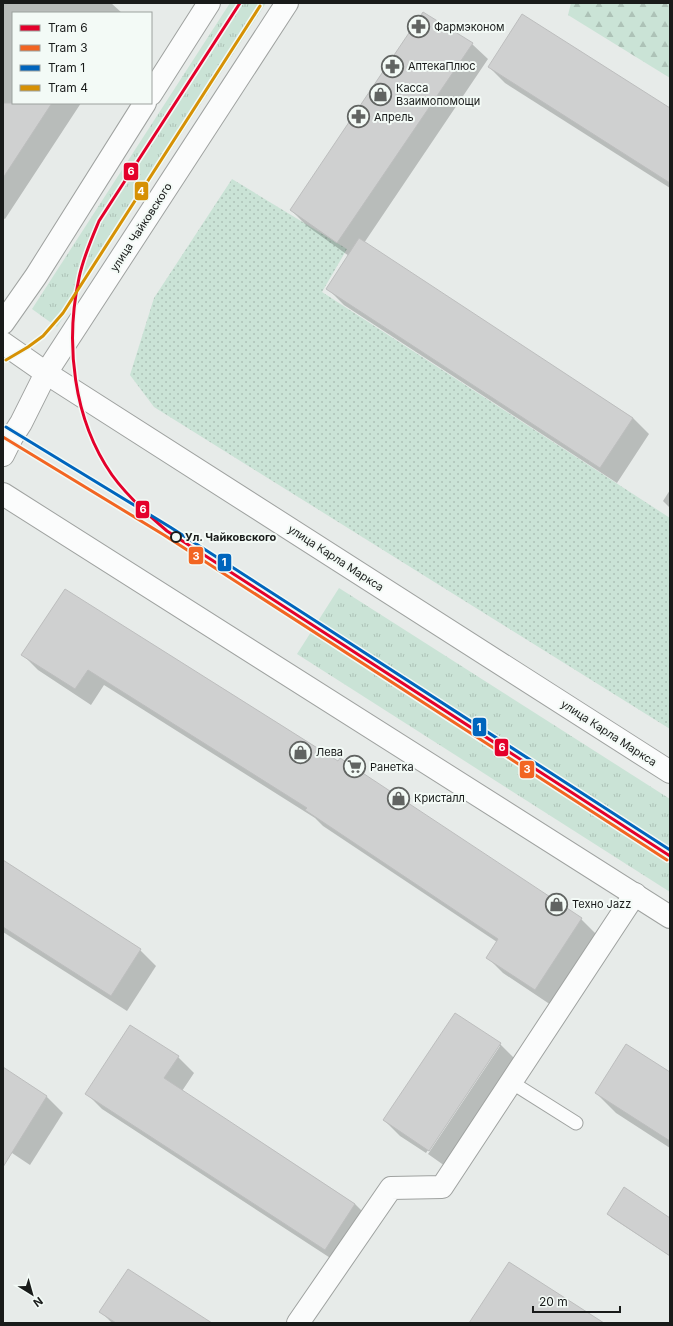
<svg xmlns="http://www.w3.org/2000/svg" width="673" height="1326" font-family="Inter,sans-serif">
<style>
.grass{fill:url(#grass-tufts)}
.forest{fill:url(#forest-firs)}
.park{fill:url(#park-dots)}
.shadow{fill:#0003}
.building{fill:#cfd0d0;stroke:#bdbebe}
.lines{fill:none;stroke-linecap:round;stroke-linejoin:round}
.lane-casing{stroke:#9fa2a0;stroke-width:15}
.street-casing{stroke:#9fa2a0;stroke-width:24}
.secondary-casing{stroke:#9fa2a0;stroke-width:24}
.lane{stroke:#fbfcfc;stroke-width:13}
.street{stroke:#fbfcfc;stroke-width:22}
.secondary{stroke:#fbfcfc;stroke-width:22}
.tram-1-casing{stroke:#f3faf6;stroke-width:6}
.tram-2-casing{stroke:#f3faf6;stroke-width:6}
.tram-3-casing{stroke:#f3faf6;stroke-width:6}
.tram-4-casing{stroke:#f3faf6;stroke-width:6}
.tram-1{stroke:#e4002b;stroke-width:3}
.tram-2{stroke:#f26522;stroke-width:3}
.tram-3{stroke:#0065bd;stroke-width:3}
.tram-4{stroke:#d69104;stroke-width:3}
.stop-dot{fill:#f3faf6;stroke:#191b1a;stroke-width:2}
.labels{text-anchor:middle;stroke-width:4;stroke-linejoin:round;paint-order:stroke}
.poi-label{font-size:11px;fill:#191b1a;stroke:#f3faf6;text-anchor:start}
.street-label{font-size:11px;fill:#191b1a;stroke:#f3faf6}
.stop-label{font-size:11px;font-weight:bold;fill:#191b1a;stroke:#f3faf6;text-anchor:start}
.line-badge{stroke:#f3faf6;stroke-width:1.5}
.badge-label{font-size:11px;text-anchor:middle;font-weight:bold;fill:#fff}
</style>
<defs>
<pattern id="grass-tufts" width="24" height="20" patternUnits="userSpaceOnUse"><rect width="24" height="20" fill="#cae3d6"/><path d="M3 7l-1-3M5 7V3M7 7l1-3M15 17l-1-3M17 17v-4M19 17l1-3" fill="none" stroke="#adc2b7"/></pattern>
<pattern id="forest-firs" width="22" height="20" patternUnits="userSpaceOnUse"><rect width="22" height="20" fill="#cae3d6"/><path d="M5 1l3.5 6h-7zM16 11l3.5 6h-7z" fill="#adc2b7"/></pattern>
<pattern id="park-dots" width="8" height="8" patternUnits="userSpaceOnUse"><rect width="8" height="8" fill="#cae3d6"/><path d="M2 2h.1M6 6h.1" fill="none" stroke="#adc2b7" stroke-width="1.8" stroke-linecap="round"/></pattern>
</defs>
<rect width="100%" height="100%" fill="#e7ebe9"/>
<!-- grass -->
<g class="grass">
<path d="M230,3H266L57,327L32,309Z"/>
<path d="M339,588L670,799V892L297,654Z"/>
</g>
<!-- forest -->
<path class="forest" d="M571,3H670V78L568,15Z"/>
<!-- park -->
<path class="park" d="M232,179L347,249L322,292L670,518V729L154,407L130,375L154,298Z"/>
<!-- shadow -->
<g class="shadow">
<path d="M3,3H111L122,13H13V103H81L5,219L3,218V32L4,31L3,30Z"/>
<path d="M472,44L488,59L364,243L633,418L649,434L617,483L344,305L328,289L349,256L307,226L291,210Z"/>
<path d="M489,67L670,110V188L505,83Z"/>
<path d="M670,490V508L663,501Z"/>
<path d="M65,590L338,762L340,759L581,919L597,935L551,1005L503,973L487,957L497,942L323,826L315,818L104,685L91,705L38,670L22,654Z"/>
<path d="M3,861L140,950L156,966L127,1011L3,932Z"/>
<path d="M500,1044L516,1060L445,1166L428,1154L500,1046H498L426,1153L400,1136L384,1120Z"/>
<path d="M178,1057L194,1073L182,1091L355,1204L371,1220L341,1265L102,1109L86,1093Z"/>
<path d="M3,1068L47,1097L63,1113L30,1165L3,1147Z"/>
<path d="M670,1074V1148L616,1113L596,1093Z"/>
<path d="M608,1214L670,1219V1256L612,1218Z"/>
<path d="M101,1312L209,1323H112Z"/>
</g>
<!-- building -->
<g class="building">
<path d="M423,12L473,43L337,243L290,210Z"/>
<path d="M522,14L670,108V183L488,67Z"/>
<path d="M3,103H52L3,178Z"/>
<path d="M359,238L633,418L600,468L326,289Z"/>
<path d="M65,589L338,761L340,758L582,918L535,990L486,958L498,939L305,810L307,808L88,670L75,689L21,655Z"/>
<path d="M3,860L141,949L111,996L3,927Z"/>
<path d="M455,1013L501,1043L429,1151L383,1120Z"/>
<path d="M130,1025L179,1056L164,1078L355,1204L325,1250L85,1094Z"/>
<path d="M626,1044L670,1072V1141L595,1093Z"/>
<path d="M3,1067L47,1096L3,1167Z"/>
<path d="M624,1187L670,1218V1256L607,1214Z"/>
<path d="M509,1262L604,1323H469Z"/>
<path d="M128,1269L212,1323H116L99,1312Z"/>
</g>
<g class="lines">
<defs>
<path id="lane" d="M511,1082L576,1123"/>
<path id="street" d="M298,1323L391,1188L442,1187L635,894"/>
<g id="secondary">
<path d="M151,94L209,3"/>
<path d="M3,323L36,276L145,103"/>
<path d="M3,343L46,373L670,772"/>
<path d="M3,455L12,437L21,423L46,373L287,3"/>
<path d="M3,494L670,917"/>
</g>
</defs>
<!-- lane casing -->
<use href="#lane" class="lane-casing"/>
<!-- street casing -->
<use href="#street" class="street-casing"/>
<!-- secondary casing -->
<use href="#secondary" class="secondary-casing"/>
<!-- lane -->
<use href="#lane" class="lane"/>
<!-- street -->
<use href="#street" class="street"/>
<!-- secondary -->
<use href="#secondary" class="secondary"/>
<defs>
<path id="tram-1" d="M240,3L99,221C91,240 83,258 79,278C65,343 73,419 112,475C127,496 147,514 167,531L670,856"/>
<path id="tram-2" d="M3,437L164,535L667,860"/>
<path id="tram-3" d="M6,427L170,527L670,850"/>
<path id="tram-4" d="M6,360L28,347L43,336L63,313L260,6"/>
</defs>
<!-- tram-1 casing -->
<use href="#tram-1" class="tram-1-casing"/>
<!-- tram-2 casing -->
<use href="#tram-2" class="tram-2-casing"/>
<!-- tram-3 casing -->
<use href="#tram-3" class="tram-3-casing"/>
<!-- tram-4 casing -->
<use href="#tram-4" class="tram-4-casing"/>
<!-- tram-1 -->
<use href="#tram-1" class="tram-1"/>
<!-- tram-2 -->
<use href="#tram-2" class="tram-2"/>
<!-- tram-3 -->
<use href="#tram-3" class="tram-3"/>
<!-- tram-4 -->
<use href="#tram-4" class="tram-4"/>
</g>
<!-- icons -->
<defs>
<symbol id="pharmacy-ring" viewBox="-11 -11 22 22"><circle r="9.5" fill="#f3faf6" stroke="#616462" stroke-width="1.5"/><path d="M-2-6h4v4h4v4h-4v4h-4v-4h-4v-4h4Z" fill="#616462"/></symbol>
<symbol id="shop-ring" viewBox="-11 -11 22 22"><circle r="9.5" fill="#f3faf6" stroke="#616462" stroke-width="1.5"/><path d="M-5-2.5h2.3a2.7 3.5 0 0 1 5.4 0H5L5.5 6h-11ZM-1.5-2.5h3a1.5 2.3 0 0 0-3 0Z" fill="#616462"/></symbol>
<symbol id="supermarket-ring" viewBox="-11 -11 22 22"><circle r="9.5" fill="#f3faf6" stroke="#616462" stroke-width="1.5"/><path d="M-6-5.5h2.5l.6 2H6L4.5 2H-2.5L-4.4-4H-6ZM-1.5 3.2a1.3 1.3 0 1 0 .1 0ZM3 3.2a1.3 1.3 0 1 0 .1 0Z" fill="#616462"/></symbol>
</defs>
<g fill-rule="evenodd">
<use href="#pharmacy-ring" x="406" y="14" width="25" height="25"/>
<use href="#pharmacy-ring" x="380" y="54" width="25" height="25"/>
<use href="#shop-ring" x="368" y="82" width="25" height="25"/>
<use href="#pharmacy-ring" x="346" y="104" width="25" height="25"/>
<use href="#shop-ring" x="288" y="740" width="25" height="25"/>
<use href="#supermarket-ring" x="342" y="754" width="25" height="25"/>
<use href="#shop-ring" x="386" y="786" width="25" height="25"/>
<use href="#shop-ring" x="544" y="892" width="25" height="25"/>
</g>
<!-- markers -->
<circle class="stop-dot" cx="176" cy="537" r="5"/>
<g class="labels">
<!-- poi labels -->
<g class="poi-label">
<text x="434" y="31">Фармэконом</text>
<text x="408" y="70">АптекаПлюс</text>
<text x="396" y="92">Касса<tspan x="396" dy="13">Взаимопомощи</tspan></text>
<text x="374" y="121">Апрель</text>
<text x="316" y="756">Лева</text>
<text x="370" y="771">Ранетка</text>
<text x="414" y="802">Кристалл</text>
<text x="572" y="908">Техно Jazz</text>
</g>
<!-- street labels -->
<g class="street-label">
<text transform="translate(141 227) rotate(-57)" y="4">улица Чайковского</text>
<text transform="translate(336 558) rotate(33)" y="4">улица Карла Маркса</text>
<text transform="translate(609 733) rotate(33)" y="4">улица Карла Маркса</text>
</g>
<!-- stop labels -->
<g class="stop-label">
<text x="185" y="541">Ул. Чайковского</text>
</g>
</g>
<g class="line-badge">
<rect x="123" y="162" width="16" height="19" rx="4" fill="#e4002b"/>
<rect x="134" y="181" width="15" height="20" rx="4" fill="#d69104"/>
<rect x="135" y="500" width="15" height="19" rx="4" fill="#e4002b"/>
<rect x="188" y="546" width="16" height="19" rx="4" fill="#f26522"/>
<rect x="217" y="553" width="15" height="19" rx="4" fill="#0065bd"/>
<rect x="472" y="717" width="15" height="20" rx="4" fill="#0065bd"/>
<rect x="494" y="738" width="15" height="19" rx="4" fill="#e4002b"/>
<rect x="519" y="760" width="16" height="19" rx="4" fill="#f26522"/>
</g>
<g class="badge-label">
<text x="131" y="175">6</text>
<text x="141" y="195">4</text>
<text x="143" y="513">6</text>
<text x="196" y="560">3</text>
<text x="224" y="566">1</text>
<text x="479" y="731">1</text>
<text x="502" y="751">6</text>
<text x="527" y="773">3</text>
</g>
<!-- border -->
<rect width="673" height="1326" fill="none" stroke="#191b1a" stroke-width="8"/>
<!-- legend -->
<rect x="12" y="12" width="140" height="92" fill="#f3faf6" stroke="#9ca19e"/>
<rect x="20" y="25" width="20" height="6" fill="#e4002b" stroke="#9ca19e"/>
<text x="48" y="32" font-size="12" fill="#191b1a">Tram 6</text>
<rect x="20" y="45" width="20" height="6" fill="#f26522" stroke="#9ca19e"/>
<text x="48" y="52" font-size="12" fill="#191b1a">Tram 3</text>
<rect x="20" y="65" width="20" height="6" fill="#0065bd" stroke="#9ca19e"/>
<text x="48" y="72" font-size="12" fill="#191b1a">Tram 1</text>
<rect x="20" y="85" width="20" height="6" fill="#d69104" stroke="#9ca19e"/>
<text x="48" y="92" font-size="12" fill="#191b1a">Tram 4</text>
<!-- north arrow -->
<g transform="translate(32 1294) rotate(143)" stroke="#f3faf6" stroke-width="3" paint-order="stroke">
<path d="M0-3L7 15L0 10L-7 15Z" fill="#191b1a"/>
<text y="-6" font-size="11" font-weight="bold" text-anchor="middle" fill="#191b1a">N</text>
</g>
<!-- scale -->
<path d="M533 1306v6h87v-6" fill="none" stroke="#191b1a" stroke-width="2"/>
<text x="539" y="1306" font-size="12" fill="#191b1a" stroke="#f3faf6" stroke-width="3" paint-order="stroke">20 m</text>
</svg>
